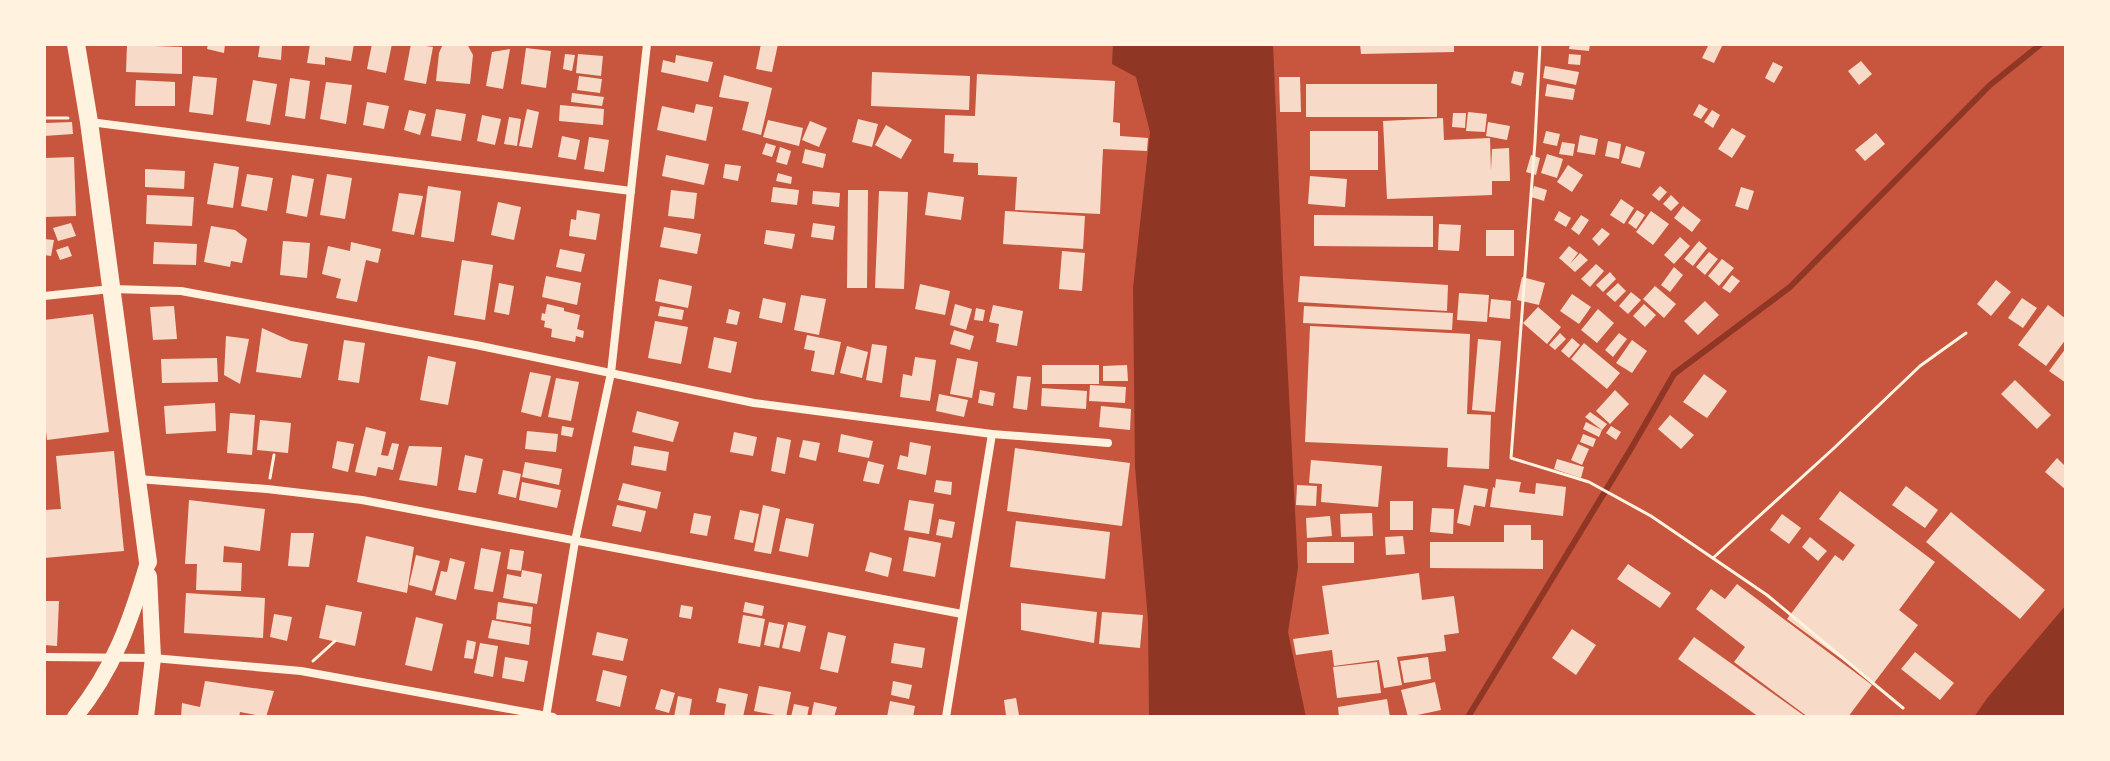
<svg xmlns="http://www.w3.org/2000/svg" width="2110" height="761" font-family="'Archivo Narrow',sans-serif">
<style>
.water{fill:#8f3625}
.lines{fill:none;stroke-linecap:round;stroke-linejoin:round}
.stream{stroke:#8f3625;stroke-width:6}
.building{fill:#f7dbc8}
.path{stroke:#fff3e0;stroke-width:3}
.minor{stroke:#fff3e0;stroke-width:8}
.secondary{stroke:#fff3e0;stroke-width:16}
.primary{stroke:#fff3e0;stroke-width:18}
</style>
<rect width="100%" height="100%" fill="#c8553d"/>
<!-- water -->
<g class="water">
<path d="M1113,44H1273L1283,280L1298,568L1288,632L1306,717H1149L1148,620L1135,467L1133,288L1150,132L1136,77L1112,64Z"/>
<path d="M2066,605V717H1974L1988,697Z"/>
</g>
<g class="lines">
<!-- stream -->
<path class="stream" d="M1468,717L1632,447L1674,374L1790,287L1990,85L2041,44"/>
</g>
<!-- building -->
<g class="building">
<path d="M208,44H225L224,53L207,49Z"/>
<path d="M260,44H282L281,60L258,57Z"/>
<path d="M310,44H354L351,61L325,57V65L307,63Z"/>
<path d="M372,44H392L386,73L367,69Z"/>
<path d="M411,44L433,47L426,84L404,80Z"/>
<path d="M443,44H467L473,55L470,84L436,81L439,53Z"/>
<path d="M761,44H778L772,72L756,69Z"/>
<path d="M1360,44H1454V52L1361,54Z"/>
<path d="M1570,44H1590L1589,51L1569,49Z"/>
<path d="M1709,44H1723L1714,63L1702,58Z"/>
<path d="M127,45L182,47V74L126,72Z"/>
<path d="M526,48L551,51L546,88L521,84Z"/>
<path d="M510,49L503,89L486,86L492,52Z"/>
<path d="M565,54L575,55L572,71L563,69Z"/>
<path d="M578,54L603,56L601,76L576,73Z"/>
<path d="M1569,54L1581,55L1580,65L1568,64Z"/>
<path d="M676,55L713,62L708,82L661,72L663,60L675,63Z"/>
<path d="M1861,61L1872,74L1859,85L1848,71Z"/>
<path d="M1773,62L1783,67L1774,83L1765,78Z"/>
<path d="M1545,66L1579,72L1576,85L1543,78Z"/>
<path d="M1514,71L1524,73L1521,86L1511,83Z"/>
<path d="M872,72L970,76L969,110L871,106Z"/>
<path d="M977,74L1115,81L1113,122L1120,123V136L1148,138L1147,151L1103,149L1100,214L1015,210L1017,177L978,175V163L953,162L954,154L944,153L945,115L975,116Z"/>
<path d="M724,75L772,88L761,135L742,130L749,102L719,97Z"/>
<path d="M193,76L217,78L213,115L189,112Z"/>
<path d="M579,76L602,79L600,93L577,90Z"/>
<path d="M1279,77H1300L1301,112H1280Z"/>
<path d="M290,78L310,81L305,119L285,116Z"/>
<path d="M136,80L175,82V106H135Z"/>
<path d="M253,80L277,84L270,125L246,121Z"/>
<path d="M326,82L352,85L346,124L320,119Z"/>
<rect x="1306" y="84" width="131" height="33"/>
<path d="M1547,84L1575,89L1573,100L1545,96Z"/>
<path d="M572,93L604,97L602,106L571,102Z"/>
<path d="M367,102L389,106L384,129L363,125Z"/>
<path d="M696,104L713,107L706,141L657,130L662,106L694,113Z"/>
<path d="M1699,104L1708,109L1701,119L1693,115Z"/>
<path d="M560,105L604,109L603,125L559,121Z"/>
<path d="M436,109L466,114L461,141L431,136Z"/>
<path d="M527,109L539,112L532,148L519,146Z"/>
<path d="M409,110L426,114L420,135L404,130Z"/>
<path d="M1712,110L1720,115L1713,128L1704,122Z"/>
<path d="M1468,112L1487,114L1485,132L1466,131Z"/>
<path d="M1453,113H1466L1465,128L1452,127Z"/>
<path d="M482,115L501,119L495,145L477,141Z"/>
<path d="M509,117L521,119L517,146L504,144Z"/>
<path d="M1443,118L1444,140L1490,138L1491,171L1492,149L1509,148L1510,181H1492V195L1387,199L1383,121Z"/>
<path d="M858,119L878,124L872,147L852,142Z"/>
<path d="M768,120L803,128L799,146L763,137Z"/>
<path d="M810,121L827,128L819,147L802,140Z"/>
<path d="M72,122L73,134L44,136V123Z"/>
<path d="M1488,122L1510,126L1507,140L1486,136Z"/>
<path d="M886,125L912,140L901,159L875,145Z"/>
<path d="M1732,128L1746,136L1732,158L1718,149Z"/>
<rect x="1310" y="131" width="68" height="39"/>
<path d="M1546,131L1560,134L1557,146L1543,143Z"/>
<path d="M1876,133L1885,144L1865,161L1855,150Z"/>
<path d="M1580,135L1598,139L1595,155L1577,152Z"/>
<path d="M562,136L580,140L576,160L558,157Z"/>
<path d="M589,137L609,140L604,172L584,169Z"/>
<path d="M1608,141L1621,144L1619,159L1605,156Z"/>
<path d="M1562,142L1575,144L1573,156L1559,154Z"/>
<path d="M766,143L776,146L772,157L762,154Z"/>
<path d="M1626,146L1645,152L1640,168L1621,163Z"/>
<path d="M780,147L791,151L787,165L776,162Z"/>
<path d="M805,149L826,154L823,168L802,163Z"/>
<path d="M1547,154L1563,159L1557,178L1541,173Z"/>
<path d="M666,155L709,164L704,185L662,176Z"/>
<path d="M1531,155L1540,158L1536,175L1526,172Z"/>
<path d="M74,157L76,216L44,217V158Z"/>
<path d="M214,163L239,167L233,208L207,204Z"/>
<path d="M725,164L741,166L738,181L723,178Z"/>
<path d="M1568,165L1583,175L1572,192L1557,182Z"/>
<path d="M145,169L185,171L184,189L145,187Z"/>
<path d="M778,173L792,177L791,184L776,181Z"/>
<path d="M247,174L273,178L267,211L241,206Z"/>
<path d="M327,174L352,178L345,219L320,215Z"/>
<path d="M292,175L314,179L307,217L286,213Z"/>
<path d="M1310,176L1347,179L1345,207L1308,204Z"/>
<path d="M428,186L461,191L454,242L421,237Z"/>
<path d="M1534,186L1547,190L1544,201L1531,197Z"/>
<path d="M1660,186L1667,192L1659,201L1652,195Z"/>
<path d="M773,187L799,190L797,205L771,202Z"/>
<path d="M1741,187L1754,191L1748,210L1735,206Z"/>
<path d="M671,190L697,193L694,219L668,216Z"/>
<path d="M848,190H868L867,288H847Z"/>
<path d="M813,191L840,193L839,207L812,204Z"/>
<path d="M879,191L908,192L904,289L875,288Z"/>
<path d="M928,192L964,197L961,220L925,215Z"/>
<path d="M399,193L423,196L414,235L392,231Z"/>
<path d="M147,195L194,197L192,226L146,224Z"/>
<path d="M1671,195L1679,203L1671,211L1663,204Z"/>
<path d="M1621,199L1634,208L1624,224L1610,215Z"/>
<path d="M498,202L521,207L514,240L491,235Z"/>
<path d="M1683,206L1701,220L1692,232L1674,218Z"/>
<path d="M577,210L600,214L596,240L569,236L571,219L576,220Z"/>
<path d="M1637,210L1645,215L1636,229L1628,223Z"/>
<path d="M1005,211L1085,216L1083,249L1003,244Z"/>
<path d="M1559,211L1571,218L1566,227L1554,220Z"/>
<path d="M1651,211L1669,224L1653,245L1636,232Z"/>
<path d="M1314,215L1433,216V247L1314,246Z"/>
<path d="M1581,215L1589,220L1579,235L1571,229Z"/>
<path d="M71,223L76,236L58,241L53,228Z"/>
<path d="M813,223L835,226L833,240L811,237Z"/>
<path d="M1439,224L1461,225L1459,251L1438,250Z"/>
<path d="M211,226L235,230L247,239L242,263L231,261L230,267L204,262Z"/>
<path d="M664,227L701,234L697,254L660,247Z"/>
<path d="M1602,228L1610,234L1599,246L1592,239Z"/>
<path d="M766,230L795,234L792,249L764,244Z"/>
<rect x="1486" y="230" width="28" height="26"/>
<path d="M1680,237L1690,246L1674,264L1664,255Z"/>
<path d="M44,239L54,240L51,256L44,255Z"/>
<path d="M283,241L310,243L307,278L280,275Z"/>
<path d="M1699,241L1707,248L1693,266L1684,259Z"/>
<path d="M154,242L197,244L196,265L153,264Z"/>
<path d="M351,242L381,249L378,263L366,260L357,302L336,298L341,279L322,274L328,246L350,251Z"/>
<path d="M68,246L72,256L60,260L56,250Z"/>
<path d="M1569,246L1578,253L1570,264L1580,253L1588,260L1575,272L1559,258Z"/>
<path d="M560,249L585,254L581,272L556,267Z"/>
<path d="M1062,251L1085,253L1082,291L1059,289Z"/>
<path d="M1709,252L1718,259L1705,275L1696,267Z"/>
<path d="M1722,259L1734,268L1719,286L1708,276Z"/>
<path d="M462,260L493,265L485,320L454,315Z"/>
<path d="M1596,264L1604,271L1590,287L1581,279Z"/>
<path d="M1674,267L1683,275L1670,292L1661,285Z"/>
<path d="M1610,272L1616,279L1603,292L1596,285Z"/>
<path d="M1732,275L1740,281L1730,293L1722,288Z"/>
<path d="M546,276L581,283L577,305L542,297Z"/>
<path d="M1300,276L1448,285L1447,311L1298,302Z"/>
<path d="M1522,277L1545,283L1539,305L1517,300Z"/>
<path d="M659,279L692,286L688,308L655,301Z"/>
<path d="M1996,280L2011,292L1991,316L1977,304Z"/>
<path d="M499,283L514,286L509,315L494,312Z"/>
<path d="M1618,283L1626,291L1615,302L1606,294Z"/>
<path d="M920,284L950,291L945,315L915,309Z"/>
<path d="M1655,286L1676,304L1664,318L1643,299Z"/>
<path d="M1631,292L1641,300L1628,314L1619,306Z"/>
<path d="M1459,293L1489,295L1487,322L1457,320Z"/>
<path d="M1572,294L1591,307L1579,324L1560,311Z"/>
<path d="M801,295L826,299L819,335L794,330Z"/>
<path d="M763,298L786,303L782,323L759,318Z"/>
<path d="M2022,298L2037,308L2023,328L2008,318Z"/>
<path d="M1491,299L1511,301L1510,319L1489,317Z"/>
<path d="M1705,301L1719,315L1698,335L1684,321Z"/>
<path d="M547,304L564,308V311L580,315L577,329L584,331L583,338L576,336L575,342L551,337L552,329L544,327L545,321L541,320L542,313L545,314Z"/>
<path d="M955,304L972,309L966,330L950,325Z"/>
<path d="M1644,304L1656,315L1645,327L1633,316Z"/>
<path d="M993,305L1023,311L1017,346L996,342L999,324L989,322Z"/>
<path d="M2048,305L2066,319V339L2046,366L2018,345Z"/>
<path d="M174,306L177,339L153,340L150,307Z"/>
<path d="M660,306L684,310L682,320L658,316Z"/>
<path d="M1304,306L1453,313L1452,330L1303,323Z"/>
<path d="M1538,307L1561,327L1547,344L1523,323Z"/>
<path d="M976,308L985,310L983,321L974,320Z"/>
<path d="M729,309L740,312L737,325L726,323Z"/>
<path d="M1598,309L1614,323L1597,343L1581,330Z"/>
<path d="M93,314L109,432L47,440L44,414V320Z"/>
<path d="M655,321L688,327L681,364L648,358Z"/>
<path d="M1310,326L1470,334L1467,414L1491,415L1489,469L1447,467L1448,448L1305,442Z"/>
<path d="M262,328L291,341L308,344L301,378L256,372Z"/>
<path d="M954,330L974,336L970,350L950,344Z"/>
<path d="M1560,333L1566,339L1555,350L1549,345Z"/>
<path d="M1619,333L1627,339L1613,357L1605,350Z"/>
<path d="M807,335L841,342L834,375L811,371L815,351L804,349Z"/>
<path d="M226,336L249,339L240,384L224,375Z"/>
<path d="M714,337L737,342L731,373L708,368Z"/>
<path d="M1572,338L1580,345L1569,358L1561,351Z"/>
<path d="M1478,339L1501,341L1495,412L1472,410Z"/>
<path d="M344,340L365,343L359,383L338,380Z"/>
<path d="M1632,340L1647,351L1632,373L1616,363Z"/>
<path d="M1584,343L1620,373L1607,389L1571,359Z"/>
<path d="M872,344L887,346L882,383L866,380Z"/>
<path d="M847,346L868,352L862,378L840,373Z"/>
<path d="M2066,348V383L2049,371Z"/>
<path d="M428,356L456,362L448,405L420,400Z"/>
<path d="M915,357L936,360L930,401L900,397L903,374L912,376Z"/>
<path d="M217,358L218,382L162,383L161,359Z"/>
<path d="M957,358L978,362L972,398L950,394Z"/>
<rect x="1042" y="365" width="57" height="19"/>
<path d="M1127,365L1128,381H1103V366Z"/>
<path d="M530,372L551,376L541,417L521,412Z"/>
<path d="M1704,374L1727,391L1707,418L1683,402Z"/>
<path d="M1017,376L1031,377L1027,410L1013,408Z"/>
<path d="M556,378L579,382L571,421L548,417Z"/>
<path d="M2015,380L2051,415L2037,429L2001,394Z"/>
<path d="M1090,385L1126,387L1125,403L1089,401Z"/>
<path d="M1042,388L1087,391L1086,409L1041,406Z"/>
<path d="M980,390L995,393L993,406L978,403Z"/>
<path d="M1615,390L1629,404L1610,424L1596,411Z"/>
<path d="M939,394L968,400L964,417L936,411Z"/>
<path d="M215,403L216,431L166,434L164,406Z"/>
<path d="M1101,406L1131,409L1130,430L1099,427Z"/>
<path d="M637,411L679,422L673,442L632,432Z"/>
<path d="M1590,412L1607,424L1602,430L1585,417Z"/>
<path d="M230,413L255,415L252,455L227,453Z"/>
<path d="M1670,415L1694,435L1681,449L1658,429Z"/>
<path d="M260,420L291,423L288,453L257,450Z"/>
<path d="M1586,422L1602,430L1599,437L1583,429Z"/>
<path d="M562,426L574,428L572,437L561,435Z"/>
<path d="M1611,426L1621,432L1616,440L1606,433Z"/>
<path d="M366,427L386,432L381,455L388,456L392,443L399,444L393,470L378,467L376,476L355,472Z"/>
<path d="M527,431L558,434L556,452L525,449Z"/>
<path d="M734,432L757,437L753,456L730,452Z"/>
<path d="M841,434L873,441L869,458L838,452Z"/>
<path d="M1583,434L1596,439L1593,447L1580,442Z"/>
<path d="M777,437L791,440L785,474L771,471Z"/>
<path d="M803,440L820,443L816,461L799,457Z"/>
<path d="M337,441L354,444L348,472L332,468Z"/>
<path d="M910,442L931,446L926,475L897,469L900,455L908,457Z"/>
<path d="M1578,444L1589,449L1582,465L1571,460Z"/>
<path d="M409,446L442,447L437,486L399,480Z"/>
<path d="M634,446L669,452L666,471L631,465Z"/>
<path d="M1015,448L1130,463L1122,526L1007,511Z"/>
<path d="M114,451L124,551L44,558V510L61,509L56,456Z"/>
<path d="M465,455L483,459L476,493L458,490Z"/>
<path d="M2057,458L2066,467V490L2045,472Z"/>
<path d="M1557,459L1584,467L1581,478L1554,469Z"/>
<path d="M1311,460L1382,466L1378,507L1321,502L1322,484L1309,483Z"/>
<path d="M868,461L884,465L879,484L863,481Z"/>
<path d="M525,462L562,469L559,485L522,477Z"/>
<path d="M503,470L521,474L516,498L498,494Z"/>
<path d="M1496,479L1521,482L1519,492L1535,494L1536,483L1566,487L1563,516L1490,507L1493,487L1495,488Z"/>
<path d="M936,480L952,482L951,495L934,492Z"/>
<path d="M522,482L561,490L557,508L519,500Z"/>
<path d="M623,483L661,492L657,509L618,500Z"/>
<path d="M1297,485L1317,486L1316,506L1296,505Z"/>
<path d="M1464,485L1488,489L1485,507L1474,505L1470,526L1457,523Z"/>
<path d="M1906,486L1938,510L1925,528L1892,505Z"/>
<path d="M1840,491L1935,562L1899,610L1918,625L1874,683L1787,619L1835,555L1843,561L1855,545L1819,519Z"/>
<path d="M189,500L265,509L260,551L224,546L223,562L242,563L241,591L196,590L197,564H185Z"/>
<path d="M909,500L934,504L929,534L904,530Z"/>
<rect x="1390" y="501" width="23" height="29"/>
<path d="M617,505L646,511L641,532L612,526Z"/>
<path d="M763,505L780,509L771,554L754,551Z"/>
<path d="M1432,508L1454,509L1453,534L1430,532Z"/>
<path d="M740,510L759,514L753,543L734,539Z"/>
<path d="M1951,512L2045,590L2020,619L1926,542Z"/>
<path d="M694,513L711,516L707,536L690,533Z"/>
<path d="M1372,513L1373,536L1341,537L1340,514Z"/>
<path d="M1782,514L1801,528L1789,544L1770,530Z"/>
<path d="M1330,516L1332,536L1307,538L1306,518Z"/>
<path d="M786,518L814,524L808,557L779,551Z"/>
<path d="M939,519L955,522L952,538L936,535Z"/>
<path d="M1016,521L1110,532L1105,579L1010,567Z"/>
<path d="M1504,525H1531V540H1543V569L1430,568V542H1504Z"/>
<path d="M291,533H314L309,567L288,566Z"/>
<path d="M366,536L414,547L407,593L357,582Z"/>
<path d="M1403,536L1405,554L1386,555L1385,537Z"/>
<path d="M909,537L941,543L935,577L903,571Z"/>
<path d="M1810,537L1827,551L1818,561L1802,547Z"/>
<rect x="1307" y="542" width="47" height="21"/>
<path d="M481,548L501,552L493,592L474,589Z"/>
<path d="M510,549L524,551L521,571L507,569Z"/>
<path d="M870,552L892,558L888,577L865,571Z"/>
<path d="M416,555L440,561L432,591L409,585Z"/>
<path d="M450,558L465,562L456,600L435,595L441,571L447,572Z"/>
<path d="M1628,564L1671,593L1660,608L1617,579Z"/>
<path d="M522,570L542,574L537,604L503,598L507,574L521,577Z"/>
<path d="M1419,573L1422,600L1454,596L1459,633L1444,635L1446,651L1397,657L1402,685L1384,688L1379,660L1334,666L1332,650L1296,655L1293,639L1329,634L1322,586Z"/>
<path d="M1737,584L1872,685L1848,717H1808L1734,662L1745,647L1696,609L1711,589L1725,599Z"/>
<path d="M186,593L265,598L263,638L184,633Z"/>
<path d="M44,601H59L57,646L44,645Z"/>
<path d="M498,602L533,607L531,624L496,619Z"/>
<path d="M745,602L764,606L762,616L743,612Z"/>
<path d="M1021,603L1097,612L1094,643L1021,630Z"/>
<path d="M326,605L362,612L355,646L319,638Z"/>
<path d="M681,605L693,607L691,619L679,617Z"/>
<path d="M1102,612L1143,615L1140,648L1099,644Z"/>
<path d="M274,614L292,617L287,641L270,637Z"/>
<path d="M743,615L765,619L760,647L738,643Z"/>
<path d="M416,617L443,624L432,671L405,665Z"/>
<path d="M492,620L531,627L529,645L488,638Z"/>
<path d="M769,622L784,625L779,648L764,645Z"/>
<path d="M788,622L806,626L800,652L782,648Z"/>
<path d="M1572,629L1596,645L1576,675L1552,658Z"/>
<path d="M597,632L628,639L623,661L592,655Z"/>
<path d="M828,632L846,636L838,673L820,669Z"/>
<path d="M1694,637L1732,664L1806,717H1759L1678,659Z"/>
<path d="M467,640L476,642L473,659L464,658Z"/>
<path d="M480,643L498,646L493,677L474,673Z"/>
<path d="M894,643L925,648L922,668L891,663Z"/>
<path d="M1915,652L1954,683L1940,700L1901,669Z"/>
<path d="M505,657L528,661L524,682L502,678Z"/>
<path d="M1428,657L1431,679L1404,683L1400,661Z"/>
<path d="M1377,662L1381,693L1337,698L1333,667Z"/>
<path d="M603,670L627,676L620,707L596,701Z"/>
<path d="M205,681L274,691L266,717L240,712L239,717H181L182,703L200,707Z"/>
<path d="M893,681L912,685L909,699L891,695Z"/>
<path d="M1435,682L1441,710L1408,717L1401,690Z"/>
<path d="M759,686L791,692L786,717L754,711Z"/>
<path d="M719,688L748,694L743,717H724L726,704L716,702Z"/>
<path d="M661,689L675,693L669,713L655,709Z"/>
<path d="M678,696L692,699L689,717H674Z"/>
<path d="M1016,698L1019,715L1006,716L1004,700Z"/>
<path d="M1387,699L1390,717H1339L1338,707Z"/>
<path d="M890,701L915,706L913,717H887Z"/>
<path d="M814,702L837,707L834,717H811Z"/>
<path d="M794,704L809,707L807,717H791Z"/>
</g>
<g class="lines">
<!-- path -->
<g class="path">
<path d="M1540,44L1535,142L1511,458L1589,482L1651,516L1767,595L1903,708"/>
<path d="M44,118H68"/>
<path d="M270,478L274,455"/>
<path d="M1713,558L1833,449L1920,366L1966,333"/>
<path d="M313,661L335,641"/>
</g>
<!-- minor -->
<g class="minor">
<path d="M90,122L631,191"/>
<path d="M44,296L111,289L181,291L476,345L754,403L992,434L1108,443"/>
<path d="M138,479L267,489L362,500L962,614"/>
<path d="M44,657L153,658L301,671L553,717"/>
<path d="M546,717L575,541L611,373L647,44"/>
<path d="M946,717L992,434"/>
</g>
<!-- secondary -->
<g class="secondary">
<path d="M75,717C114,669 131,620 148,562"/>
<path d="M146,717L153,658L149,576"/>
</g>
<!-- primary -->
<path class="primary" d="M76,44L89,122L148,562"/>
</g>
<!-- border -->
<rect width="2110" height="761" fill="none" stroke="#fff3e0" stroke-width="92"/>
</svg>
